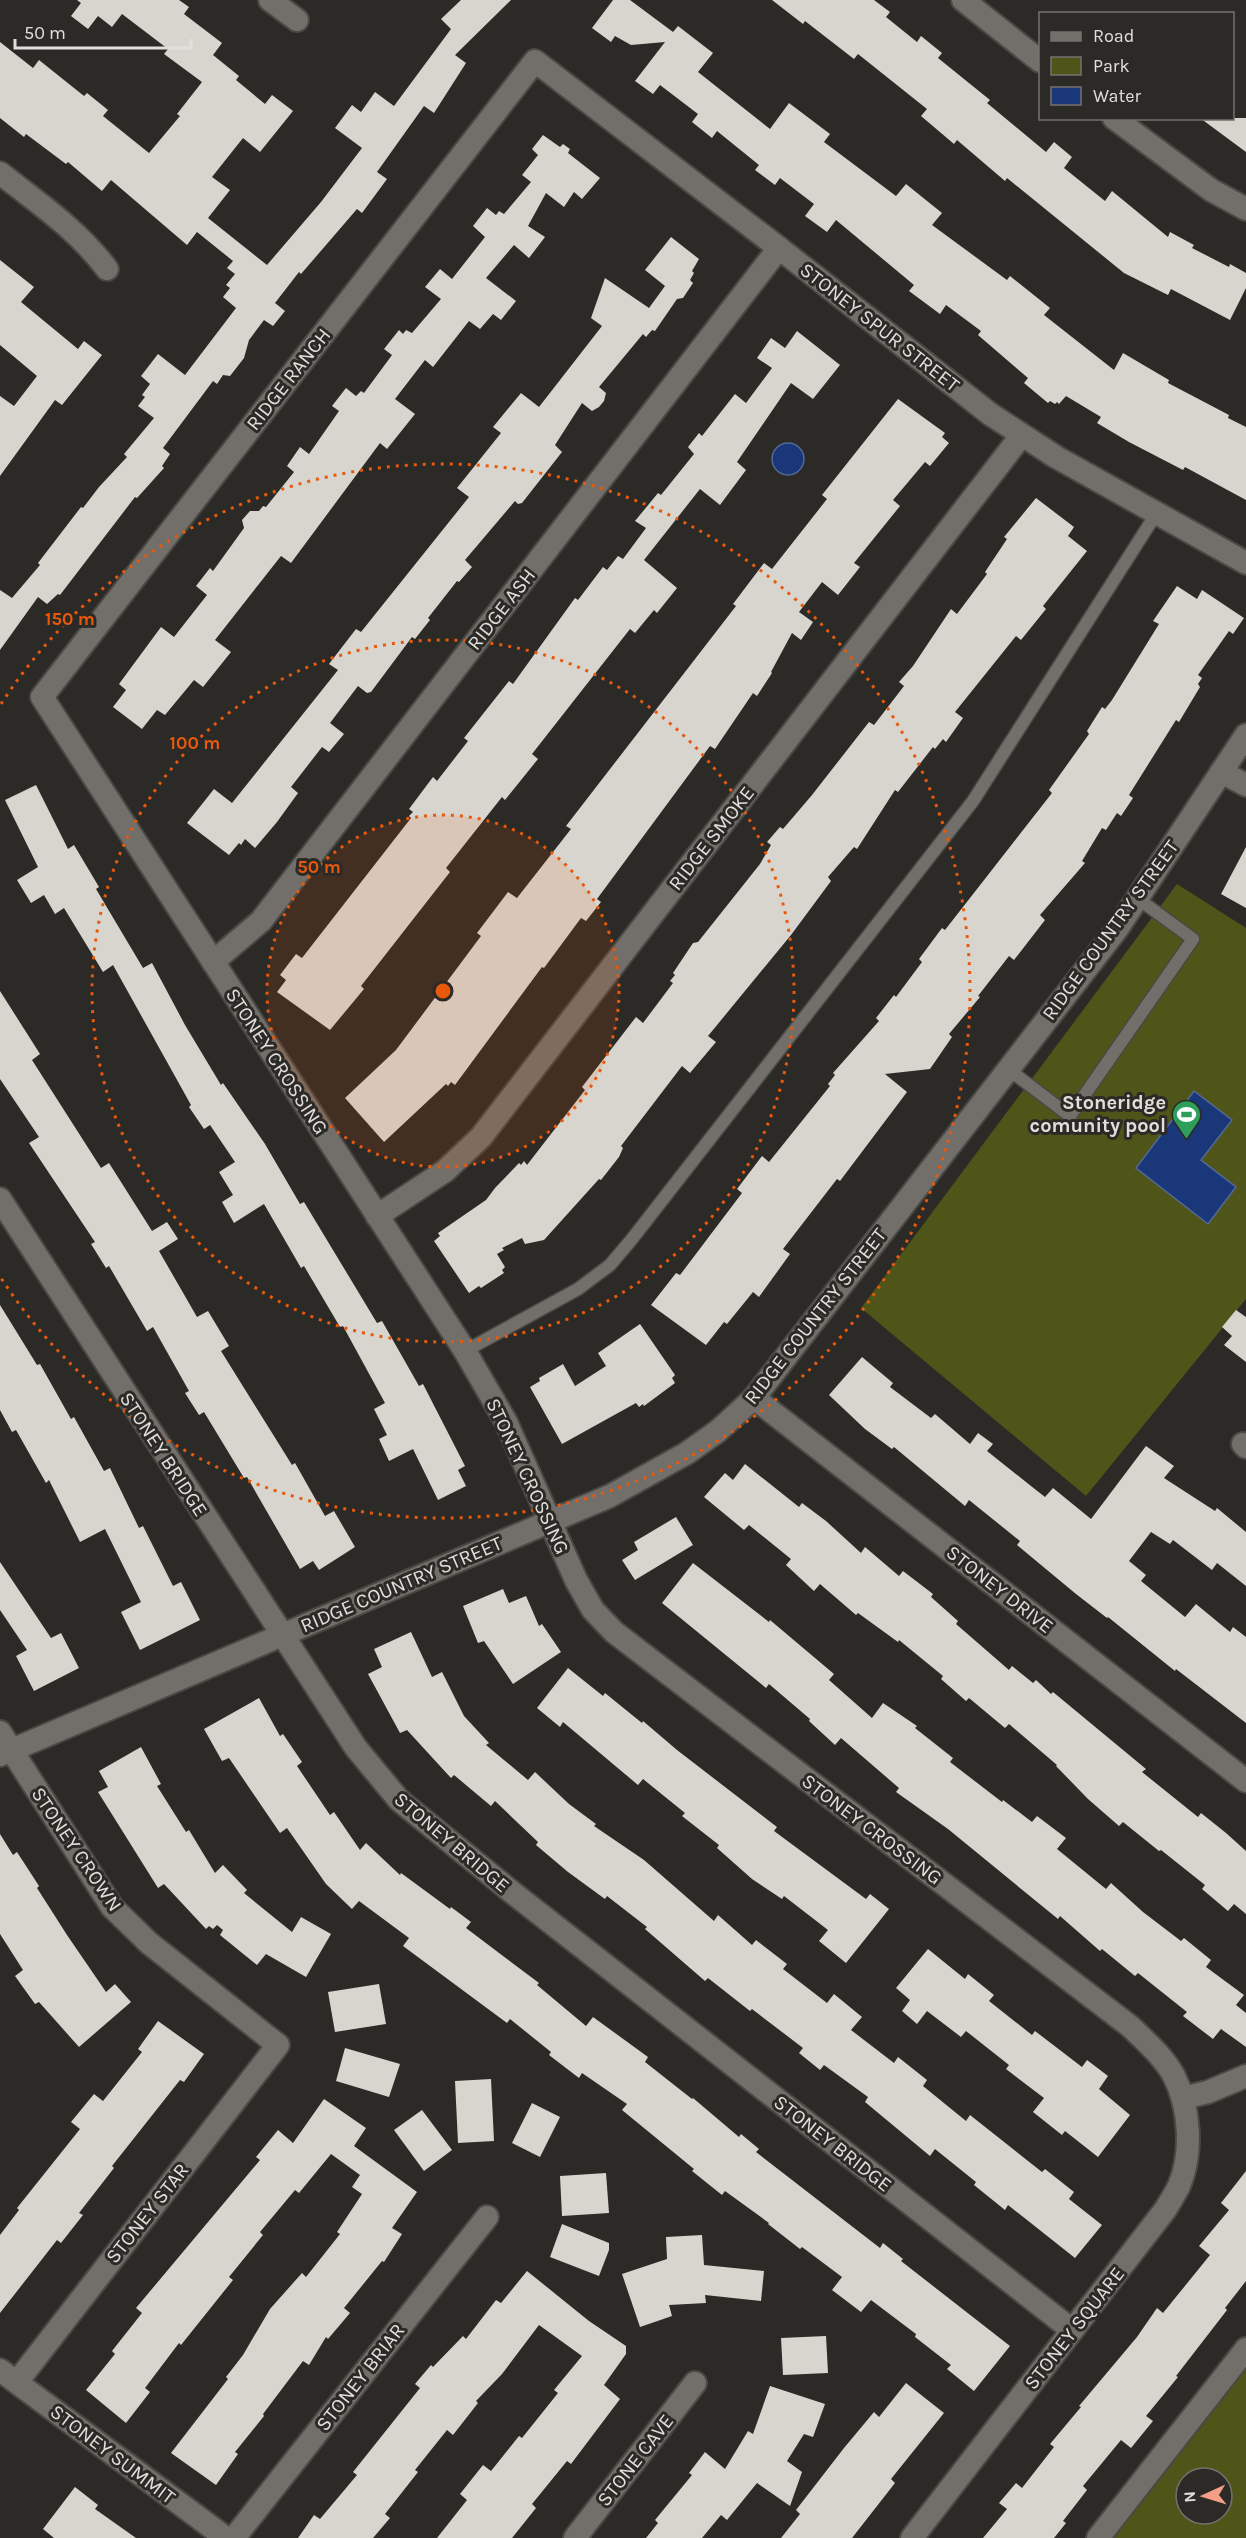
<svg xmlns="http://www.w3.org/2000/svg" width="1246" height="2538" font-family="Karla,sans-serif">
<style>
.green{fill:#4f5519;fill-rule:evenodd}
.water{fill:#193779;stroke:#556997;stroke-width:1.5}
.building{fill:#d8d5cf}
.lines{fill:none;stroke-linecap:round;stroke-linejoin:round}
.service-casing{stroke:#4a4844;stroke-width:15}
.minor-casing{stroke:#4a4844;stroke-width:26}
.service{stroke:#726f6a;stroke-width:12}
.minor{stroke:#726f6a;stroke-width:22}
.ring{fill:none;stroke:#e8590c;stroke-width:3;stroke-dasharray:3 6}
.labels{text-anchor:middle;stroke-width:6;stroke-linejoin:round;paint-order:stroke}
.street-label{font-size:20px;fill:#e1dfdc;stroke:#2c2a26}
.poi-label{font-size:20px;font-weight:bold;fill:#e1dfdc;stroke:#2c2a26;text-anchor:end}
.centre{fill:#e8590c;stroke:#2c2a26;stroke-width:3}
.ring-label{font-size:18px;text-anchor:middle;font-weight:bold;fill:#e8590c;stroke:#2c2a26;stroke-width:6;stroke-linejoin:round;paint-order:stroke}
</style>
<rect width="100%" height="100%" fill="#2c2a26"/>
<!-- green -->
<g class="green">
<path d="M1177,884L1246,928V1299L1086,1496L861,1308Z"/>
<path d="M1246,2361V2538H1107ZM1186,2478H1222V2514H1186Z"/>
</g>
<!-- water -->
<g class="water">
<circle cx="788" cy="459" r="16"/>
<path d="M1194,1091L1232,1120L1201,1160L1236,1187L1208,1224L1136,1168Z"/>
</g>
<!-- building -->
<g class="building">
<path d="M77,0H179L189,7L184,14L222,43L213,55L239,76L236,80L265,104L272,95L293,111L260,152L243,138L212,177L230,190L208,218L267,265L321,202L362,148L335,128L352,105L361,112L375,92L394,106L451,29L441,19L461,0H511L455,55L466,63L434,113L424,106L377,172L387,179L362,213L357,209L301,274L299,272L275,303L285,311L273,326L264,320L249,340L244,358L230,376L223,375L217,384L213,381L163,448L170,454L162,466L164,468L137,498L135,497L60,595L58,594L47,604L38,597L0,650V590L12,598L40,565L38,563L81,507L83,508L99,487L127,457L124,454L154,418L138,406L145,397L142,395L150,384L141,376L158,354L185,375L236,308L223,297L230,288L226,285L235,274L227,268L233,261L197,232L187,245L111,180L102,191L68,162L66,164L26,134L24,137L0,118V42L33,68L39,60L84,96L87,93L108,110L103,116L149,153L180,116L177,114L202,82L164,54L168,49L122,14L112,27L98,16L88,29L71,16L81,3Z"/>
<path d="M613,0H630L673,32L678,26L713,53L698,72L770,129L789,103L830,134L824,142L896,196L906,184L942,213L932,225L1007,280L1010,276L1050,308L1044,315L1114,370L1123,353L1169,380L1168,383L1229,415L1228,418L1246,427V500L1185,467L1183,470L1129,442L1097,423L1101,417L1066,396L1059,404L1057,402L1055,404L1050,401L1048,403L1024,383L1028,378L978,335L981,331L946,305L940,314L909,291L914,285L836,220L827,232L805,216L814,204L780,178L775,185L755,170L759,165L717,131L712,138L692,122L698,114L660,85L653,94L635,81L665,42L631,45L615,36L611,42L592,28Z"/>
<path d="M772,0H874L890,12L886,17L917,42L921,36L942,53L938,58L990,100L987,103L1046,152L1054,142L1072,157L1064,168L1105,201L1112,191L1168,237L1170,232L1194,245L1192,248L1229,267L1230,264L1246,273V288L1230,320L1171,289L1168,295L1124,273L1007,178L1005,181L957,140L954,144L921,116L927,109L858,54L854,59L805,21L803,24Z"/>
<path d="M1200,118H1246V152Z"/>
<path d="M543,135L560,147L563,144L570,149L568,153L600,178L582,199L574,192L564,207L546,193L528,226L545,237L529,258L514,245L486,278L516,301L501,320L493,314L480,329L469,321L433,367L425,360L395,399L415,414L387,449L380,443L291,563L281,556L215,640L231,652L203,687L194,680L165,715L157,710L142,729L113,707L126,690L119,684L161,627L174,637L207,595L196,586L210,568L213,571L244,528L242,520L250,511H259L263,506L266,507L294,472L287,466L300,447L309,454L339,411L332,406L346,388L356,396L361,391L364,393L392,355L384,349L399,330L403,334L406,330L412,333L441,299L425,287L440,269L452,279L485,237L473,226L487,208L496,215L499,211L504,214L531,182L522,175L538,155L532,149Z"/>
<path d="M671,237L699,259L692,271L694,273L690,280L693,283L683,298L677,299L655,331L652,330L646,337L643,334L599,387L606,393L604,401L599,407L592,411L582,403L555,445L562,452L522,503L518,504L515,501L465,560L472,567L459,582L457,581L428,618L430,620L415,639L412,637L371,692L367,693L358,686L330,723L344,734L329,752L322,747L291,787L298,793L277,822L255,848L245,839L241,845L239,843L229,855L187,823L214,789L232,803L338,670L329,664L356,629L361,632L469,497L457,488L501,433L493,427L521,393L539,407L602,326L591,318L605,278L649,308L665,286L645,270Z"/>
<path d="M0,260L34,287L21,302L78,349L84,341L102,355L62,405L55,400L0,476V396L14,406L37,376L0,345Z"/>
<path d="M797,331L840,365L813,399L791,383L737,462L746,470L720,505L700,489L644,560L677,588L657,613L654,610L635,633L630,629L532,754L538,759L505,800L502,797L446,868L450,872L361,986L364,989L330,1030L277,992L286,980L280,975L296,954L302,958L411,818L409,816L413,812L409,809L433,777L437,781L468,741L464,738L509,681L513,684L575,598L578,600L603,567L607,570L618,556L623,559L646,528L635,521L658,493L661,495L694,454L688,447L699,433L702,436L735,394L746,403L772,368L757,358L771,338L785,348Z"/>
<path d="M898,399L945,433L942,437L949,443L930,466L925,462L893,500L900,506L854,563L860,567L838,595L822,582L799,612L813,622L801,640L792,633L771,672L772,673L757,696L753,693L715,749L710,746L597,899L601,902L586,921L581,918L544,968L542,967L455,1085L451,1082L448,1086L446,1084L384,1142L345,1098L396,1050L481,936L477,933L508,892L517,898L571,829L566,826L736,606L733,604L764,563L772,569L827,499L822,495Z"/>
<path d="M1036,498L1074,527L1068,536L1087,551L1043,606L1046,609L1021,640L1016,636L955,712L963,718L946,742L943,739L935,749L933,747L898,792L895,790L857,849L854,847L828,877L831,881L791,935L708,1036L716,1042L690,1073L682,1066L621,1146L623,1148L619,1157L601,1180L599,1179L544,1240L525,1244L522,1238L502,1248L504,1250L497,1254L505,1267L502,1270L504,1273L481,1288L479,1286L469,1293L434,1241L440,1236L438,1233L486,1200L495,1188L519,1163L521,1165L524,1161L527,1165L585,1090L582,1087L636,1017L643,1023L673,983L670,981L675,975L673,973L693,943L698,942L760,864L771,845L767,842L780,827L783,829L812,795L869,722L874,725L904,686L899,682L913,666L951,609L957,614L987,574L985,572L1007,539L1004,537Z"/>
<path d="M1177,586L1197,599L1202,590L1244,618L1233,634L1229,631L1198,675L1202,678L1198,684L1200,687L1179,722L1176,720L1129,795L1133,798L1121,816L1117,813L1106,830L1102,828L1082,861L1085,863L1040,915L1045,920L1014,960L1009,956L978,996L980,997L949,1034L952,1037L930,1069L885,1074L907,1092L840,1181L837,1179L783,1249L790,1254L759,1297L753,1292L727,1324L724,1322L706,1345L651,1305L676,1273L680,1275L742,1193L737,1189L762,1156L769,1162L830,1086L828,1084L835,1075L833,1073L879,1021L876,1018L894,995L896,997L922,962L919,959L942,928L945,930L1052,793L1049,790L1089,734L1087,731L1102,707L1105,709L1112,700L1159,624L1153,621Z"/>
<path d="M36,785L68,849L74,845L99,887L96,889L143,968L152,963L185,1025L221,1085L223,1083L265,1144L300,1204L304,1202L377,1323L382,1321L419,1386L423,1384L465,1466L458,1470L466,1486L438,1500L413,1449L389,1461L379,1439L387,1435L374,1409L385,1403L343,1326L340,1327L304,1266L301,1268L264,1204L234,1223L222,1202L233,1195L219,1172L235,1162L210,1125L204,1129L189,1107L191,1105L113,965L103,972L64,908L55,914L44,895L31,903L17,880L38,867L5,800Z"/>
<path d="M1246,847V908L1221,894Z"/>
<path d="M0,991L40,1054L32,1060L101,1168L109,1163L152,1231L167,1222L178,1239L159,1251L197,1317L208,1311L229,1346L221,1351L292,1465L295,1463L325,1516L334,1511L355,1547L319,1570L313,1561L300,1569L247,1477L244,1478L204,1412L199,1415L185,1393L189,1391L153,1327L147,1331L109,1266L106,1268L91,1244L95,1242L29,1143L39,1137L0,1079Z"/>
<path d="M0,1305L37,1365L40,1364L71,1419L74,1417L104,1471L110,1468L139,1528L143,1526L173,1586L181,1582L200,1620L140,1650L121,1612L141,1602L105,1529L80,1542L49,1480L46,1483L16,1430L12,1432L0,1410Z"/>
<path d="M1236,1310L1246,1317V1362L1224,1345L1232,1336L1222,1327Z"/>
<path d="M640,1324L675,1375L672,1378L675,1383L644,1406L643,1404L639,1407L636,1403L562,1444L530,1387L540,1381L539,1378L563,1364L575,1386L606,1366L598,1353Z"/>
<path d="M862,1357L893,1383L890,1387L931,1418L935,1414L970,1444L978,1433L993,1444L987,1451L1031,1486L1045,1497L1053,1488L1091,1519L1146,1446L1174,1466L1164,1478L1215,1511L1217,1508L1246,1532V1586L1217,1563L1212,1570L1173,1540L1170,1544L1151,1532L1129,1561L1146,1575L1141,1581L1185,1617L1196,1604L1230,1632L1233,1627L1246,1637V1723L1176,1669L1175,1671L1108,1617L1107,1618L1076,1594L1017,1545L1020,1541L969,1500L965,1506L894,1447L892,1449L865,1429L829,1395Z"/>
<path d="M745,1464L799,1507L802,1503L826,1521L861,1553L865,1547L899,1576L903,1571L933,1594L931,1597L958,1621L956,1624L1009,1670L1012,1666L1033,1683L1036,1680L1051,1694L1053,1692L1146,1769L1142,1772L1198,1817L1201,1813L1226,1833L1246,1851V1914L1234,1904L1228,1911L1202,1889L1205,1885L1161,1850L1159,1851L1123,1822L1119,1826L1088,1799L1056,1766L1057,1765L1009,1724L1005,1728L969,1698L966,1701L941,1679L943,1676L899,1640L898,1642L858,1613L856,1615L820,1584L814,1591L786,1565L791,1559L749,1525L744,1530L704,1497L725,1473L733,1480Z"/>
<path d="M676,1517L693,1545L635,1580L622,1560L638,1550L634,1542Z"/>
<path d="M0,1562L51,1638L61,1633L79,1668L34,1691L16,1656L27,1650L0,1610Z"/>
<path d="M693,1563L769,1622L770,1620L834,1674L829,1680L872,1718L883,1703L917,1726L915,1728L953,1758L950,1762L1002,1802L1003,1800L1032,1822L1037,1816L1066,1838L1057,1849L1106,1889L1111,1883L1143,1912L1181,1941L1184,1938L1211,1960L1206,1967L1244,1995L1236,2005L1246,2013V2047L1221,2029L1213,2039L1183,2016L1187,2012L1138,1973L1135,1976L1102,1949L1100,1951L1060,1916L1058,1919L948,1829L896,1792L899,1788L841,1738L835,1745L809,1721L810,1719L769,1684L766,1688L662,1603Z"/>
<path d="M503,1589L509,1603L526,1596L539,1626L542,1624L561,1652L513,1684L484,1641L478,1643L463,1606Z"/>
<path d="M411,1632L432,1677L442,1672L464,1716L489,1743L486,1745L528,1780L535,1772L569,1804L596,1824L594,1826L644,1860L714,1921L718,1915L752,1945L756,1940L787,1964L783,1969L827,2003L834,1994L862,2017L851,2030L894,2063L898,2057L927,2080L923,2086L966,2121L970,2115L1042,2172L1045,2169L1074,2192L1069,2199L1102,2225L1075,2258L1008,2205L1005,2210L974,2185L976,2182L935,2149L930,2156L865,2102L868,2097L824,2065L820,2070L799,2053L803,2048L752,2009L750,2011L708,1978L705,1981L645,1929L647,1927L607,1896L605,1899L568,1872L536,1845L538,1842L495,1801L491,1806L454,1775L451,1778L407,1730L400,1733L368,1674L382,1667L374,1649Z"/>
<path d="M568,1668L603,1696L605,1693L642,1723L643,1721L677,1750L777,1827L774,1831L866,1899L870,1894L889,1909L846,1963L819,1941L828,1930L784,1896L782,1899L752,1879L717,1848L719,1845L682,1816L685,1813L643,1779L638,1785L563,1722L560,1727L537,1708Z"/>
<path d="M259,1698L280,1736L283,1734L302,1762L297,1766L330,1815L334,1812L360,1850L366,1843L400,1875L401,1873L450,1909L451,1907L471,1922L466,1928L539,1983L537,1985L586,2026L593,2017L648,2057L645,2062L692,2099L693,2098L739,2137L741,2134L759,2149L756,2152L880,2248L883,2243L903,2259L901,2261L1010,2346L974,2391L947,2369L951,2365L915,2337L916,2334L871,2300L861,2312L832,2290L842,2277L802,2247L800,2249L768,2224L769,2223L725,2191L722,2195L692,2171L694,2169L622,2110L627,2104L582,2073L579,2078L549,2055L551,2052L510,2019L507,2023L403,1946L409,1938L359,1901L352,1909L326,1884L287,1828L280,1833L229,1758L222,1761L204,1729Z"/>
<path d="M141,1747L161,1784L157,1786L186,1832L189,1830L215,1873L223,1865L247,1890L244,1893L292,1932L301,1917L331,1934L306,1977L266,1954L257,1965L220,1935L223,1930L217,1925L213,1929L209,1926L206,1929L164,1884L158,1888L98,1792L108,1787L99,1771Z"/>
<path d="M0,1834L13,1855L17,1852L39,1886L37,1888L67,1935L106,1992L115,1984L131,2002L79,2047L39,2002L35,2004L15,1976L23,1970L0,1934Z"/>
<path d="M928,1949L965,1979L968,1974L994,1995L989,2001L1032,2035L1035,2031L1082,2067L1087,2060L1108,2076L1099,2089L1130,2115L1098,2157L1065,2131L1062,2135L1033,2112L1044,2098L1006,2069L1009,2065L966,2031L961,2037L927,2011L917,2024L902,2011L910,2000L896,1988Z"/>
<path d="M379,1984L386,2024L335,2032L328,1992Z"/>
<path d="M158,2021L204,2054L184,2082L180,2080L112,2166L114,2168L79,2213L83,2215L61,2243L57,2240L0,2313V2235L19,2210L17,2208L80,2129L71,2122L94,2094L103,2101L142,2052L138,2049Z"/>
<path d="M345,2048L400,2064L389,2097L336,2081Z"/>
<path d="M491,2079L494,2141L458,2143L455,2081Z"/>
<path d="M324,2099L366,2128L354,2146L417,2192L392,2228L402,2234L384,2262L382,2261L344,2308L350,2313L328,2339L326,2337L309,2365L303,2361L263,2414L264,2416L235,2452L238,2454L216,2485L171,2453L228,2379L226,2377L243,2355L270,2309L302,2273L306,2277L340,2234L337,2232L362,2194L352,2187L360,2175L331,2154L299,2193L295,2190L260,2232L263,2235L229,2277L233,2280L181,2345L179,2343L145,2388L150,2392L126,2423L86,2390L115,2354L112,2351L142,2313L136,2308L260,2160L256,2157L278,2130L293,2143Z"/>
<path d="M532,2103L560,2117L540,2157L512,2143Z"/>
<path d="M422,2110L452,2150L424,2171L394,2130Z"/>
<path d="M1246,2171V2281L1225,2308L1227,2310L1176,2376L1178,2377L1146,2416L1153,2421L1131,2448L1121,2440L1083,2486L1087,2490L1063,2521L1066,2523L1054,2538H983L1007,2509L999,2503L1016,2483L1022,2488L1054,2447L1050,2444L1081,2407L1079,2406L1137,2337L1157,2308L1163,2313L1210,2255L1199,2246L1229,2210L1221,2203Z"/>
<path d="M606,2173L609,2213L562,2216L560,2176Z"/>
<path d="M562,2224L609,2243V2250L599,2276L550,2257Z"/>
<path d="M702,2235L704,2265L764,2271L761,2301L705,2295L706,2303L669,2305L672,2316L640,2327L622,2274L667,2259L666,2237Z"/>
<path d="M527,2271L589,2321L626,2346V2354L604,2385L620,2399L571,2464L567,2461L532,2504L536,2508L512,2538H437L467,2500L460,2494L483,2465L491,2471L519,2436L522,2438L558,2393L554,2390L582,2356L539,2325L502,2374L476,2401L478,2403L453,2435L447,2430L415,2470L418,2472L385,2514L390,2518L373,2538H298L314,2515L320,2519L357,2475L353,2472L420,2388L415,2384L431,2365L433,2367L463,2336L466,2339L496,2300L501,2303Z"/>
<path d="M826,2336L828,2373L783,2375L781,2338Z"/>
<path d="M906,2383L944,2413L891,2479L895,2483L852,2538H781L800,2514L796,2510L844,2448L874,2412L879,2417Z"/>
<path d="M770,2386L825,2404L813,2437L804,2434L787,2461L802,2472L790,2506L757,2483L727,2520L721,2515L702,2538H646L658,2523L655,2520L692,2475L689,2473L705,2452L725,2469L748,2431L753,2434Z"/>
<path d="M75,2487L98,2505L95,2509L136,2538H54L43,2529Z"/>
</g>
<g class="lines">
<defs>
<g id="service">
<path d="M1008,1069L1070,1116L1193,939L1137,898"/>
<path d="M465,1351L578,1289L610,1265L632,1239L973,801L1156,514"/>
</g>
<g id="minor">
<path d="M270,0L297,20"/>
<path d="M963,0L1040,61"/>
<path d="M1114,118L1211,190L1246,209"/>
<path d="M0,173C38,203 78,230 107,269"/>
<path d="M1221,772L1246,785"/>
<path d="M213,962L261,921L779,248"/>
<path d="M0,1199L356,1748L399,1800L513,1893L1072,2330"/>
<path d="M377,1216L445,1171L481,1137L1021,436"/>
<path d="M754,1398L1246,1781"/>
<path d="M1243,1444L1246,1447"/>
<path d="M0,1732L112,1907L149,1943L278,2045L17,2382"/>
<path d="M0,1755L610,1496L687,1453L718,1431L754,1398L1117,929L1246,735"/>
<path d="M1183,2098L1208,2092L1246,2076"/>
<path d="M0,2370L226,2538"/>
<path d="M234,2538L487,2217"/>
<path d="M575,2538L695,2383"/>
<path d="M912,2538L1165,2210C1170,2202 1175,2194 1179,2186C1193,2153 1190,2108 1174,2076C1164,2057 1146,2042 1131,2027L614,1632L593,1610L576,1580L506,1422L465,1351L42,697L535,61L779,248L990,414L1056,457L1246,563"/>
<path d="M1098,2538L1246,2349"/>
</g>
</defs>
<!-- service casing -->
<use href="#service" class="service-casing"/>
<!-- minor casing -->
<use href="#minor" class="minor-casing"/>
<!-- service -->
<use href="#service" class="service"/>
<!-- minor -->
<use href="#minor" class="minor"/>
</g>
<!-- distance rings -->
<circle cx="443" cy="991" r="176" fill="#e8590c" fill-opacity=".12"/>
<g class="ring">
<circle cx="443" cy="991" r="176"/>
<circle cx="443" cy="991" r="351"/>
<path d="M1 704A527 527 0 1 1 1 1278"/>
</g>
<!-- icons -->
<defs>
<symbol id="stadium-pin" viewBox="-11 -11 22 30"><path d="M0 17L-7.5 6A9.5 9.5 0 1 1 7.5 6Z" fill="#2e9e5b" stroke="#2c2a26"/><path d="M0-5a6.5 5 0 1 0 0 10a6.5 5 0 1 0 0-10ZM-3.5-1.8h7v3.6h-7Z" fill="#fff"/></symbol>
</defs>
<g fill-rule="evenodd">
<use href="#stadium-pin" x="1170" y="1098" width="33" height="45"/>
</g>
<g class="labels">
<!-- street labels -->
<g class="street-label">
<text transform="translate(880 327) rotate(38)" y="7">STONEY SPUR STREET</text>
<text transform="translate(288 379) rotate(-52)" y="7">RIDGE RANCH</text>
<text transform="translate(501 609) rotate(-52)" y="7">RIDGE ASH</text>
<text transform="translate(711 838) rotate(-52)" y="7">RIDGE SMOKE</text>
<text transform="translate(1110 930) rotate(-54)" y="7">RIDGE COUNTRY STREET</text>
<text transform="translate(277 1061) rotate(57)" y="7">STONEY CROSSING</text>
<text transform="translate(815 1316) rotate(-52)" y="7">RIDGE COUNTRY STREET</text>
<text transform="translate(164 1454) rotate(57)" y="7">STONEY BRIDGE</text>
<text transform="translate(528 1476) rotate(65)" y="7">STONEY CROSSING</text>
<text transform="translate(401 1584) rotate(-23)" y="7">RIDGE COUNTRY STREET</text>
<text transform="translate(1000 1589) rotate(38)" y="7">STONEY DRIVE</text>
<text transform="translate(872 1829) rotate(37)" y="7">STONEY CROSSING</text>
<text transform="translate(452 1842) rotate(40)" y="7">STONEY BRIDGE</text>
<text transform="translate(77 1849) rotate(56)" y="7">STONEY CROWN</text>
<text transform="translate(833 2143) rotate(38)" y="7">STONEY BRIDGE</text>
<text transform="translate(147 2213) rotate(-52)" y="7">STONEY STAR</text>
<text transform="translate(1074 2328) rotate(-52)" y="7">STONEY SQUARE</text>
<text transform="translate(360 2377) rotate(-52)" y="7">STONEY BRIAR</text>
<text transform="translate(113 2454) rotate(37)" y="7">STONEY SUMMIT</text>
<text transform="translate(635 2460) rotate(-52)" y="7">STONE CAVE</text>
</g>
<!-- poi labels -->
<g class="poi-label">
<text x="1166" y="1109">Stoneridge<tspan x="1166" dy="23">comunity pool</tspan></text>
</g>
</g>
<circle cx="443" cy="991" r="9" class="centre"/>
<g class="ring-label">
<text x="70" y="625">150 m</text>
<text x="195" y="749">100 m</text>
<text x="319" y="873">50 m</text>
</g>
<!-- legend -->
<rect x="1039" y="12" width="195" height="108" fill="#2c2a26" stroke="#74726f" stroke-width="1.5"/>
<rect x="1051" y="32" width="30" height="9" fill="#726f6a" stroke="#74726f" stroke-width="1.5"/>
<text x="1093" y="42" font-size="18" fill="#e1dfdc">Road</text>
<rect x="1051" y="57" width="30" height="18" fill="#4f5519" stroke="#74726f" stroke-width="1.5"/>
<text x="1093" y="72" font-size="18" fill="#e1dfdc">Park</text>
<rect x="1051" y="87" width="30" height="18" fill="#193779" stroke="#74726f" stroke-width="1.5"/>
<text x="1093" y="102" font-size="18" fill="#e1dfdc">Water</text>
<!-- north arrow -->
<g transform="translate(1204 2496) rotate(266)"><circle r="28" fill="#2c2a26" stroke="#74726f" stroke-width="1.5"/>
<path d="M0-4.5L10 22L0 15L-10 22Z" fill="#f49e88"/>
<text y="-9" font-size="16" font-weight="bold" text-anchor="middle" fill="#e1dfdc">N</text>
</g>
<!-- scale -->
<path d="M15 39v9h176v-9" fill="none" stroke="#e1dfdc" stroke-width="3"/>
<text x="24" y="39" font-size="18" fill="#e1dfdc" stroke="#2c2a26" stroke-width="4.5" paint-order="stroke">50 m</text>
</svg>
